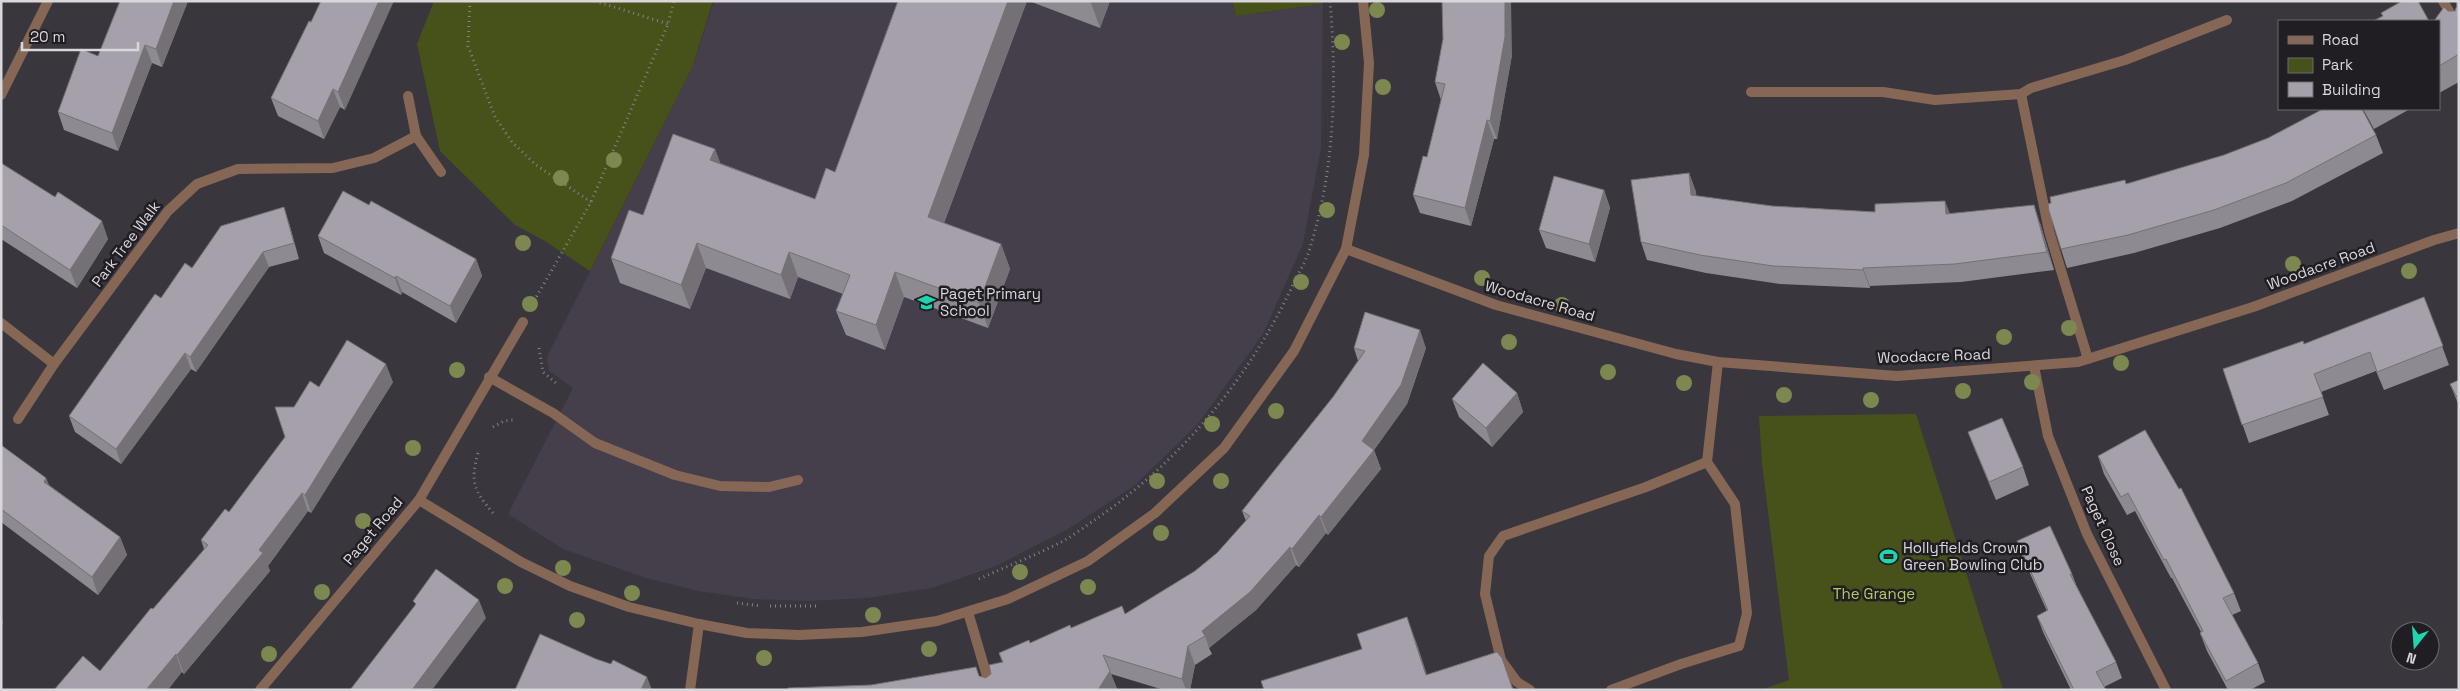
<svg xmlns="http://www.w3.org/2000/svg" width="2460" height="691" font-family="'Space Grotesk',sans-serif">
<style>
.built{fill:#453e4b}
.green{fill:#47521b}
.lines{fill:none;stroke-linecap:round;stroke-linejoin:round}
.path{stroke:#848187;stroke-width:3;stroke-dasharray:1 4;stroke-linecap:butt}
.lane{stroke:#866756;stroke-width:10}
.street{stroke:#866756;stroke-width:10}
.tree{fill:#7d8850}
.wall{fill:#8e8a91}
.shaded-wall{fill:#747076}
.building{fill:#a5a0a9;stroke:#747076}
.labels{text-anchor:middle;stroke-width:5;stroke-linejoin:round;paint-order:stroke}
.street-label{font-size:15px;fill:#d9d7dc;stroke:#201e22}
.poi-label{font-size:15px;fill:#d9d7dc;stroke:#201e22;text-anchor:start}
.park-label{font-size:15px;fill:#b4cb60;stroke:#201e22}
</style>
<rect width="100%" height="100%" fill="#3a363d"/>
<!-- built -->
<path class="built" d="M714,1H1232L1236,16L1323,4L1321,148L1303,244L1263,334L1197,425L1134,486L1068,529L996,566L932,588L867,598L806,601L754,599L698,591L646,578L563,549L508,514L573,388L549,371L547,357L692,68Z"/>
<!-- green -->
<g class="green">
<path d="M434,1H713L692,68L590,271L545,241L515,225L440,151L417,44Z"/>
<path d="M1232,1H1322L1323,4L1236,16Z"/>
<path d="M1916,414L2003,690H1761L1789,680L1762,463L1759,416Z"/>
</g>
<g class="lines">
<!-- path -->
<g class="path">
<path d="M470,1L468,46L495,117L512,142L536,165L591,202"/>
<path d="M595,1L668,24"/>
<path d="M534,301L591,202L668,24L674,1"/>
<path d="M539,348L543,372L556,383"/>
<path d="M493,427L504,421L513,420"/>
<path d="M478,453C470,482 474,491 493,513"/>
<path d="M979,579C1007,566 1037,555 1065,540C1075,534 1086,526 1096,519C1180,461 1247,381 1291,289C1297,275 1306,262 1310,248C1335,168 1337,84 1330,1"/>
<path d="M737,603L761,606"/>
<path d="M770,606H816"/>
</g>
<!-- lane -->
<g class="lane">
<path d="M2443,1L2459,28"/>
<path d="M1751,92H1883L1935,100L2021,94L2031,88L2125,60L2227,20"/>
<path d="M2021,94L2049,231L2088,359"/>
<path d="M489,377L553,413L595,443L675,475L720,486L769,487L798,480"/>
<path d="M968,612L991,690"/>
<path d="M1530,690L1517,682L1501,660L1485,594L1489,556L1503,536L1646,487L1707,462"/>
<path d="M1611,690L1681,664L1739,646L1747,613L1735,504L1707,462L1718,362"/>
</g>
<!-- street -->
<g class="street">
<path d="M1,95L48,1"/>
<path d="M408,96L416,136"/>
<path d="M1346,249L1496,305L1676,354L1718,362L1897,376L2078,362L2253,307L2434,240L2459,233"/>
<path d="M1,323L54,364L168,211L197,184L238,169L333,168L374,158L416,136L441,172"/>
<path d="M2034,366L2048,436L2087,534L2166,690"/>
<path d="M18,419L54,364"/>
<path d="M419,500L521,562L570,586L629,607L699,624L747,633L799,635L862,632L937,621L1008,599L1088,561L1155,513L1224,448L1294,351L1346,249L1364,155L1369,63L1363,1"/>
<path d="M260,690L419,500L523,322"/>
<path d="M690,690L699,624"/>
</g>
</g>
<!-- trees -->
<g class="tree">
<circle cx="1377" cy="10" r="8"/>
<circle cx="1342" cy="42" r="8"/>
<circle cx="1383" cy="87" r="8"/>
<circle cx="614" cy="160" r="8"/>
<circle cx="561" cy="178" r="8"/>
<circle cx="1327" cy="210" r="8"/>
<circle cx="523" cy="243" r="8"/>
<circle cx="2293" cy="264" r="8"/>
<circle cx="2409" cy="271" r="8"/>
<circle cx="1482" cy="278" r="8"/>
<circle cx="1301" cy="282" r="8"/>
<circle cx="530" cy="304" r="8"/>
<circle cx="1562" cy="305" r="8"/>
<circle cx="2069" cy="328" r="8"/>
<circle cx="2004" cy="337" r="8"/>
<circle cx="1509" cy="342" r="8"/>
<circle cx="2121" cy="363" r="8"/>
<circle cx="457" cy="370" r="8"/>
<circle cx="1608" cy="372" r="8"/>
<circle cx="2032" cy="382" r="8"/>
<circle cx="1684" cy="383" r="8"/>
<circle cx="1963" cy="391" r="8"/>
<circle cx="1784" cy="395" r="8"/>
<circle cx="1871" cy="400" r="8"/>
<circle cx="1276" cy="411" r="8"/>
<circle cx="1212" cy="424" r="8"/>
<circle cx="413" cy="448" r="8"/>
<circle cx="1157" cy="481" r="8"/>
<circle cx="1221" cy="481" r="8"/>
<circle cx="363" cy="521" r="8"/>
<circle cx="1161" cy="533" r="8"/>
<circle cx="563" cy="568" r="8"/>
<circle cx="1020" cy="572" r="8"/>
<circle cx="505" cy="586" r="8"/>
<circle cx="1088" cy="587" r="8"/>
<circle cx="322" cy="592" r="8"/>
<circle cx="632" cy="593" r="8"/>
<circle cx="873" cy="615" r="8"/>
<circle cx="577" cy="620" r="8"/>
<circle cx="929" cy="649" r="8"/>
<circle cx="269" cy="654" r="8"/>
<circle cx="764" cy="658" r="8"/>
</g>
<!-- wall -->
<g class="wall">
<path d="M120,1H188L162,67L152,63L118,151L64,130L58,112L98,56Z"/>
<path d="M321,1L345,110L340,107L324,139L278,116L271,98L311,22Z"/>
<path d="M898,1H1027L944,223L1001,244L1010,269L988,328L904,297L885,350L846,335L836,311L843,294L798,277L790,299L706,268L690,309L620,283L611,258L643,215L715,149L720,163L815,199L835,172Z"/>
<path d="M1029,1H1110L1100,28Z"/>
<path d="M2455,1H2459V82L2439,93V21L2448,11H2455L2457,6Z"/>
<path d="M1443,39L1512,55L1497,139H1494L1471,226L1420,213L1413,195L1427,157L1441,100L1435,82Z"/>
<path d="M2363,109H2410L2374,129Z"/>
<path d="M2376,135L2383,153L2292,201L2220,228L2134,253L2067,268L2061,249L2051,203L2126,184Z"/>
<path d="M1,163L55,197L108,239L77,288L1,239Z"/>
<path d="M1689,173L1696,192V196L1772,206L1875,212L1950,214L2040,223L2054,270L1961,282L1870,286V288L1780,284L1706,273L1647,260L1641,242Z"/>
<path d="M1604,190L1610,208L1595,262L1546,248L1539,230Z"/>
<path d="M369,205L476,259L482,276L456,323L402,292L401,295L324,253L318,236Z"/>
<path d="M289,223L299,259L269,267L196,372L191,369L121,464L75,432L69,416L161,298L192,268Z"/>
<path d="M2424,297L2449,365L2384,390L2376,371L2321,392L2329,415L2249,443L2223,369L2304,344Z"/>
<path d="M1354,348H1426L1407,404L1374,450L1381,469L1328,535L1326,533L1299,567L1296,565L1256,610L1209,648L1212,654L1195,665L1190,690H1164L1111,674L1117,689L871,685L979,676L986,678L1002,662L999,653L1030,643L1071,628L1125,614L1195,571L1217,553L1246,521L1242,511L1333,397L1358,361Z"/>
<path d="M2459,380V406L2450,384Z"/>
<path d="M393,382L311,513L308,511L268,566L270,571L184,674L182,672L100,671L204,549L201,540L229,512L285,437L294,407L319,387Z"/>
<path d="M1517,393L1523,412L1492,447L1459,417L1452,399Z"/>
<path d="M1968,432L2023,467L2029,485L1996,500L1975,450Z"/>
<path d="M1,445L46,478L49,485L120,537L127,555L98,595L1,522Z"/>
<path d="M2098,456L2234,593L2241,611L2232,615L2258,663L2265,682L2250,690H2228L2207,651L2200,633L2201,632L2172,578H2171L2135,511L2127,515L2104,474Z"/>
<path d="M2017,541L2072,574L2077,587L2116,662L2122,678L2104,687L2106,690H2071L2043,632L2037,616L2047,611L2023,558Z"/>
</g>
<!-- shaded-wall -->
<g class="shaded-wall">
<path d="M174,1H188L162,67L156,49Z"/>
<path d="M379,1H394L345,110L338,92Z"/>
<path d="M1008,1H1027L937,242L928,217Z"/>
<path d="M1092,1H1110L1100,28L1091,3Z"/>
<path d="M1505,1H1511L1512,55L1497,139L1490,121Z"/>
<path d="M145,45L152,63L118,151L112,133Z"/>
<path d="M333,89L340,107L324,139L318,121Z"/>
<path d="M1487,120L1494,139L1471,226L1465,208Z"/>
<path d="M715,149L724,174L710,160Z"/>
<path d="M1689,173L1696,192L1698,213L1691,195Z"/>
<path d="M1604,190L1610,208L1595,262L1589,244Z"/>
<path d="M1945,201L1952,219L1946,214Z"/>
<path d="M2034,205L2040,223L2054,270L2047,252Z"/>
<path d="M284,207L289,223L299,259L294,243Z"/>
<path d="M102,221L108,239L77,288L70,270Z"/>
<path d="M697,243L706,268L690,309L681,285Z"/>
<path d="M1001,244L1010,269L988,328L979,303Z"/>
<path d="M263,252L269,267L196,372L190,357Z"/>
<path d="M789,252L798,277L790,299L781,275Z"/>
<path d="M476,259L482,276L456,323L450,306Z"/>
<path d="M1863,268L1870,286V288L1863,270Z"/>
<path d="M895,272L904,297L885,350L876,325Z"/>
<path d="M396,276L402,292L401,295L395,278Z"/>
<path d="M1420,330L1426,348L1407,404L1374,450L1381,469L1328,535L1321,517Z"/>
<path d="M185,353L191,369L121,464L116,449Z"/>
<path d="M386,364L393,382L311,513L305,495Z"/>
<path d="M1517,393L1523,412L1492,447L1486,428Z"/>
<path d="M46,478L53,497L44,482Z"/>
<path d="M302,493L308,511L268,566L270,571L184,674L177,655L259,550Z"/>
<path d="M1319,515L1326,533L1299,567L1292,549Z"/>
<path d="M120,537L127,555L98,595L92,577Z"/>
<path d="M1290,547L1296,565L1256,610L1209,648L1205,636L1202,631Z"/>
<path d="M479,600L486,618L432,690H412Z"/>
<path d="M1,617L3,623L1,625Z"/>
<path d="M1407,617L1418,647L1432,690L1426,675Z"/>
<path d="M1188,646L1195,665L1190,690H1186L1182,679Z"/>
<path d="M176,654L182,672L168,690H146Z"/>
<path d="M1502,658L1513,688L1514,690H1513Z"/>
<path d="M1110,671L1117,689L1098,690Z"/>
<path d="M647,677L652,690H641Z"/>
</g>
<!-- building -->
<g class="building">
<path d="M120,1H174L156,49L145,45L112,133L58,112L81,49L98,56Z"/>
<path d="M321,1H379L338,92L333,89L318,121L271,98L309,21L311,22Z"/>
<path d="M898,1H1008L928,217L1001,244L979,303L895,272L876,325L836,311L850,275L789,252L781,275L697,243L681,285L611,258L629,210L643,215L673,134L715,149L710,160L815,199L826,168L835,172Z"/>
<path d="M1442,1H1505V37L1490,121L1487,120L1465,208L1413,195L1423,156L1427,157L1445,84L1435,82L1443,39Z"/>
<path d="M2402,1H2418L2429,21H2373L2383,16L2381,13Z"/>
<path d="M2456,1H2459V54L2439,66V21H2434L2444,7L2448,11H2455L2457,5Z"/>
<path d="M2323,109H2362L2376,135L2286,183L2214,210L2128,235L2061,249L2049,211L2048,204L2051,203L2050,197L2125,180L2126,184L2224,155L2268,138Z"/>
<path d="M1,163L55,197L58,192L102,221L70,270L1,225Z"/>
<path d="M1689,173L1691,195L1772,206L1875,212V204L1945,201L1946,214L2034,205L2047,252L1955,264L1863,268V270L1773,266L1700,255L1641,242L1631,180Z"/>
<path d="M1554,176L1604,190L1589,244L1539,230Z"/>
<path d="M343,191L369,205L371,201L476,259L450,306L396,276L395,278L318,236Z"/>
<path d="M284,207L294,243L263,252L190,357L185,353L116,449L69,416L155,294L161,298L185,263L192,268L221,226Z"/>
<path d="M2424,297L2443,346L2377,372L2370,352L2314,374L2323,397L2242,425L2223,369L2303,341L2304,344Z"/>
<path d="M1365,312L1420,330L1401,385L1362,441L1374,450L1321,517L1319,515L1292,549L1290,547L1250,592L1202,631L1205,636L1188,646L1182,679L1103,655L1110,671L1098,690H788V688L871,685L976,667L979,676L986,678L991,674L989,665L1003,662L999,653L1029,640L1030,643L1070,625L1071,628L1122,606L1125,614L1195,571L1217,553L1250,516L1242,511L1333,397L1365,351L1354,348Z"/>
<path d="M347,340L386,364L305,495L302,493L259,550L263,553L177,655L176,654L146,690H54L83,656L100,671L151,608L153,609L208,545L201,540L225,509L229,512L285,437L275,407H294L310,381L319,387Z"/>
<path d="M1483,363L1517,393L1486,428L1452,399Z"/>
<path d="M2459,380V401L2450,384Z"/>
<path d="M2002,418L2023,467L1989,482L1968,432Z"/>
<path d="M2145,430L2179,489L2181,488L2234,593L2223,598L2258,663L2226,681L2200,633L2203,631L2166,559L2164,560L2128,493L2121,497L2098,456Z"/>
<path d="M1,445L46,478L44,482L120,537L92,577L1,509Z"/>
<path d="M2050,526L2072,574H2070L2116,662L2096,672L2106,690H2074L2037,616L2048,610L2017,541Z"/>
<path d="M436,569L479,600L412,690H350L416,604L413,601Z"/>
<path d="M1407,617L1426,675L1497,652L1502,658L1513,690H1264L1261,681L1362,649L1357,634Z"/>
<path d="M540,634L596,659L611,664L613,660L647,677L641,690H515Z"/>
</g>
<!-- icons -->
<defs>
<symbol id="school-bare" viewBox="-9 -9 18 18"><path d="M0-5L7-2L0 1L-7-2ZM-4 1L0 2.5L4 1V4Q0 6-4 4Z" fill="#1ed5b0" stroke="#201e22" stroke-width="2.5" paint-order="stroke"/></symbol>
<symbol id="stadium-bare" viewBox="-9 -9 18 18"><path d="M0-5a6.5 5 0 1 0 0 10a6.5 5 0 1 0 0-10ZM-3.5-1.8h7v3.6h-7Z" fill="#1ed5b0" stroke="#201e22" stroke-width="2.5" paint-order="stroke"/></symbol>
</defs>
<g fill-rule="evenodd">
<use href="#school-bare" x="914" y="290" width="25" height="25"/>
<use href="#stadium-bare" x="1876" y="544" width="25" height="25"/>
</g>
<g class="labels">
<!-- street labels -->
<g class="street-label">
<text transform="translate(126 244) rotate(-53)" y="5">Park Tree Walk</text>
<text transform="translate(2321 266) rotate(-20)" y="5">Woodacre Road</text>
<text transform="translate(1540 301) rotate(16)" y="5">Woodacre Road</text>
<text transform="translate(1934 356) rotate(-2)" y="5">Woodacre Road</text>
<text transform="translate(2103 526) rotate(66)" y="5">Paget Close</text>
<text transform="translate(373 531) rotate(-50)" y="5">Paget Road</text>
</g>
<!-- poi labels -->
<g class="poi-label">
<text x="940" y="299">Paget Primary<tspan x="940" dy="17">School</tspan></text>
<text x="1903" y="553">Hollyfields Crown<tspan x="1903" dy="17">Green Bowling Club</tspan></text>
</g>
<!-- park labels -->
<g class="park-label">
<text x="1874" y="599">The Grange</text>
</g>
</g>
<!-- border -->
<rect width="2460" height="691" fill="none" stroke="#d9d7dc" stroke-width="5"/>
<!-- legend -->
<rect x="2278" y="20" width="162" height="90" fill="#201e22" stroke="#6a686c"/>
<rect x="2288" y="36" width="25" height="8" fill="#866756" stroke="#6a686c"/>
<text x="2322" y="45" font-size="15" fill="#d9d7dc">Road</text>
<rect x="2288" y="58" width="25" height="15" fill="#47521b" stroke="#6a686c"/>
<text x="2322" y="70" font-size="15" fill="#d9d7dc">Park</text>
<rect x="2288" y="82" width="25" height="15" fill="#a5a0a9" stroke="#6a686c"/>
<text x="2322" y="95" font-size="15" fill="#d9d7dc">Building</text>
<!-- north arrow -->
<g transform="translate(2415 646) rotate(197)"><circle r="24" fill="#201e22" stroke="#6a686c"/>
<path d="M0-4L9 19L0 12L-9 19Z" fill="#1ed5b0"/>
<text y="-8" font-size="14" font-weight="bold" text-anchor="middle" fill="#d9d7dc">N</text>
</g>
<!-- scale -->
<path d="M22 42v8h116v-8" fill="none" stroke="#d9d7dc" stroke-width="2.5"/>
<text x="30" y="42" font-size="15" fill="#d9d7dc" stroke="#201e22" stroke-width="4" paint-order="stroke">20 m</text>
</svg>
